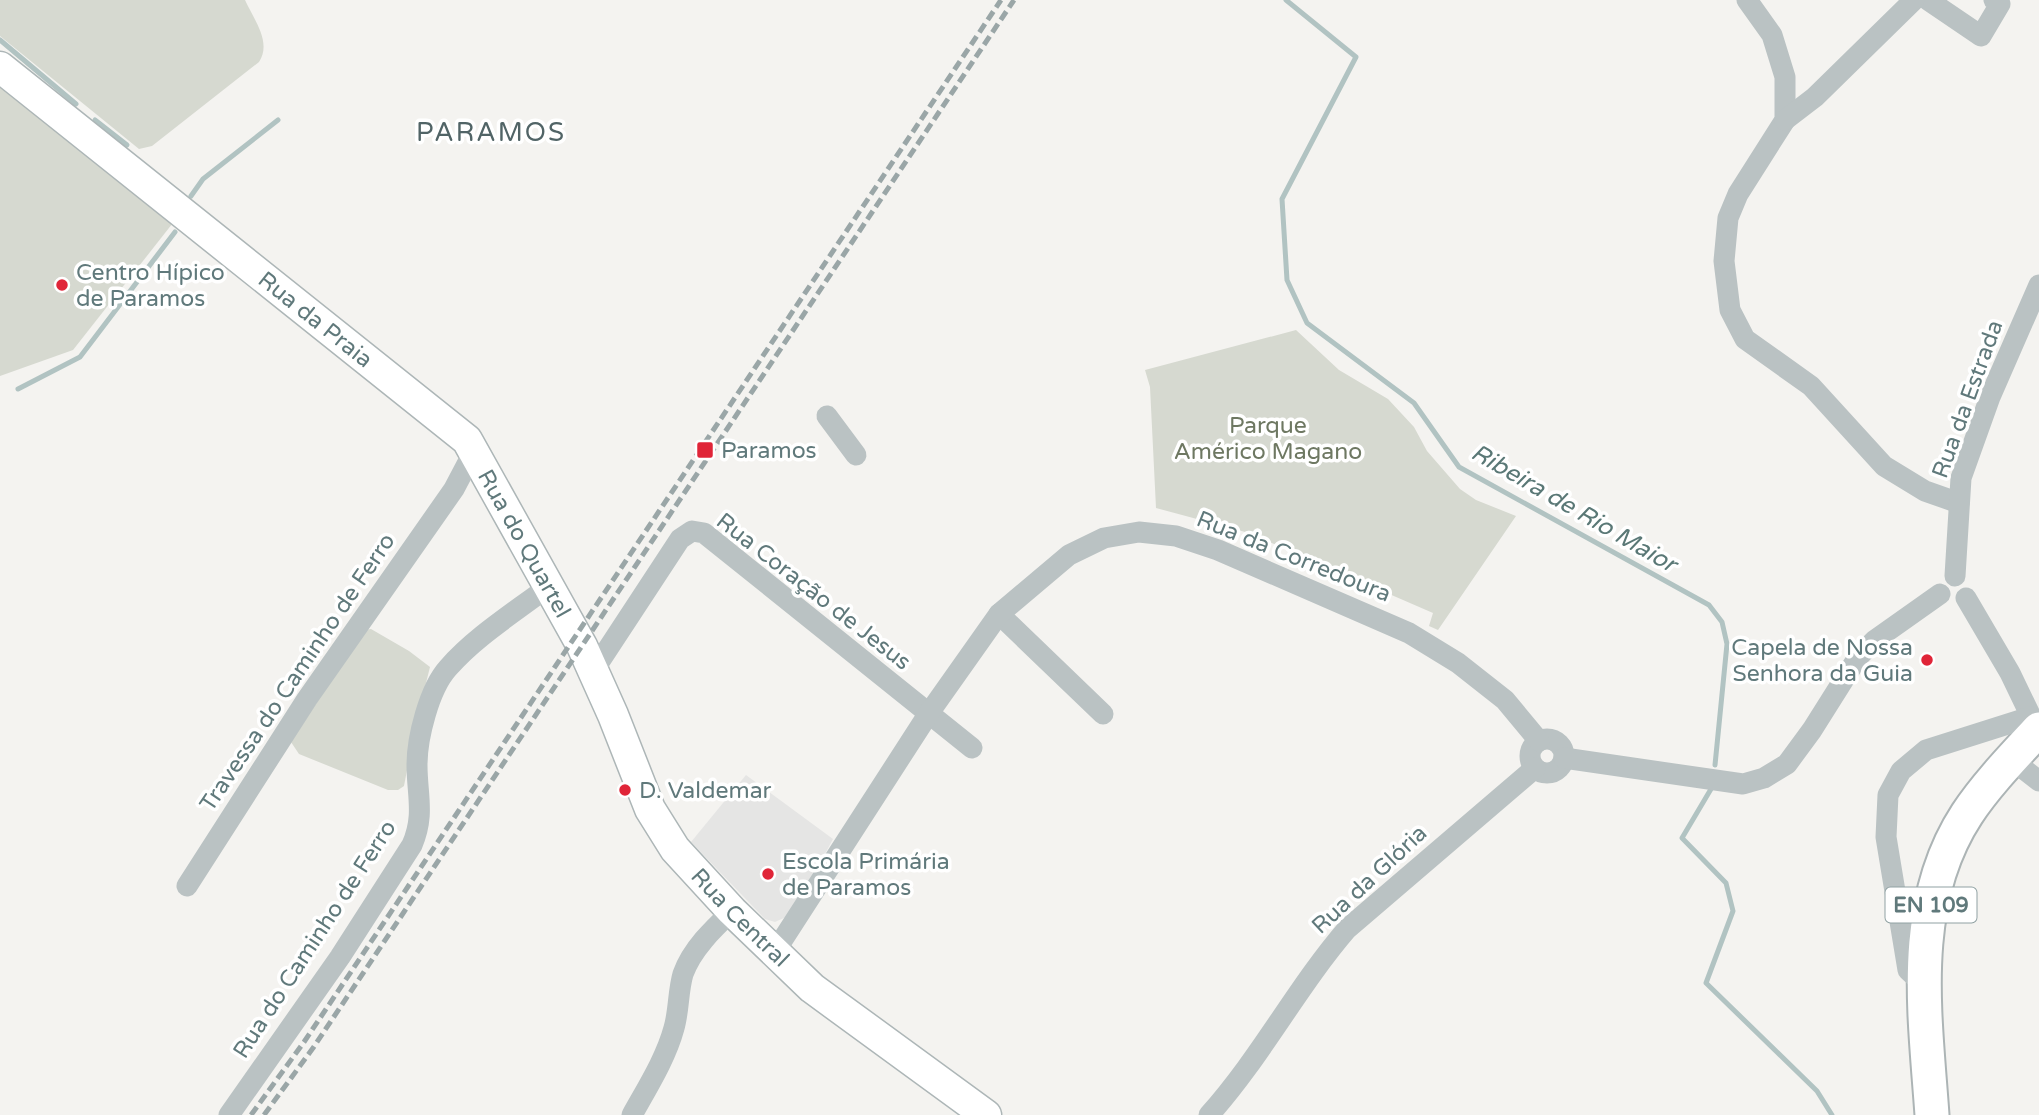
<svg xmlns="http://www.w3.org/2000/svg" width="2039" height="1115" font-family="'Varela Round',sans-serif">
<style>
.built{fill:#e5e5e4}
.green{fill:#d6d9d0}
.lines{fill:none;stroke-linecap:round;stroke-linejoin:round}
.stream{stroke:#b1c3c2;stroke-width:5}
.secondary-casing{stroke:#adb6b7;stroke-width:33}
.primary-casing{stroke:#acb4b5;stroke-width:37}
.street{stroke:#bac2c3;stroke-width:21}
.secondary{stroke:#fff;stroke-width:30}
.primary{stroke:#fff;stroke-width:33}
.rail{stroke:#9aa6a7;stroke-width:5;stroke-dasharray:10 5;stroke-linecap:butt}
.poi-dot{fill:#e02538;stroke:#fff;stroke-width:2.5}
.labels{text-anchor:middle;stroke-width:7;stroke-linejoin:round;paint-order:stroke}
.shield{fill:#fff;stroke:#90a1a3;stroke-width:2}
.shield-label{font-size:21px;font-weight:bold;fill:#60797b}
.poi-label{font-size:23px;fill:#60797b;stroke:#fff;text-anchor:start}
.street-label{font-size:23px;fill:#60797b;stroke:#fff}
.park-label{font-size:23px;fill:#6e7862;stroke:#fff}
.water-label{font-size:24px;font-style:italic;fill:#5a7876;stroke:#fff}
.quarter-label{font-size:26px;letter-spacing:2px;fill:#516466;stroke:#fff}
</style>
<rect width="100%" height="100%" fill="#f4f3f0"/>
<!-- built -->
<path class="built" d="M746,775L833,839L797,906L786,917L775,922L765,919L691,842Z"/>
<!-- green -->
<g class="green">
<path d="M0,0H245C254,20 272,42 259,62L152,146L139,149L0,36Z"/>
<path d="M0,77L176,219L73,350L0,376Z"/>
<path d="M1296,330L1339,370L1388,399L1414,427L1427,451L1460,489L1476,500L1516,516L1438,630L1429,626L1433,613L1249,533L1156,508L1150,387L1145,370Z"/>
<path d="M371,629L409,651L430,667L416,723L404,786L398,790H388L299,754L291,742L364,630Z"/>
</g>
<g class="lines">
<!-- stream -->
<g class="stream">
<path d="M1286,0L1356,57L1282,199L1287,280L1307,323L1414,403L1459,467L1709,605L1722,622L1727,644L1715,765"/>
<path d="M0,40L76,104"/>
<path d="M95,120L127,145"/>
<path d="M191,196L203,179L278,120"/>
<path d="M18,389L80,357L175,232"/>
<path d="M1711,789L1682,838L1726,883L1733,911L1706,983L1817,1091L1832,1115"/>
</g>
<defs>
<g id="secondary">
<path id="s1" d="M0,67L467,440L582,646L613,715L650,809L675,849L732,911L812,988L986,1115"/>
</g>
<path id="primary" d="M1932,1115C1925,1014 1908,904 1967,814C1986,785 2015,755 2039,729"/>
</defs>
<!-- secondary casing -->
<use href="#secondary" class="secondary-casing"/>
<!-- primary casing -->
<use href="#primary" class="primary-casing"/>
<!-- street -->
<g class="street">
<path d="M1747,0L1772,35L1785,77V120L1738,194L1728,218L1724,261L1730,310L1745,339L1811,386L1884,466L1925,491L1959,503"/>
<path d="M1928,0L1981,36L2000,4L1994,0"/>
<path d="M1785,120L1815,97L1914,0"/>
<path d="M827,416L856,455"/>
<path d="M1955,576L1961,478L1990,397L2039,285"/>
<path d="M1966,598L2010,673L2036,727"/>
<path d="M999,614L1103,714"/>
<path d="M594,670L680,539L692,531L704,533L972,748"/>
<circle cx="1547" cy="756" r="17"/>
<path d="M1564,758L1743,784L1764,778L1787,764L1812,730L1858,657L1875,640L1940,594"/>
<path d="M2012,760L2039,781"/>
<path d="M187,886L307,699L454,489L474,451"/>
<path d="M774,953L929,713L999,614L1069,555L1104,538L1139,532L1176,536L1218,550L1409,633L1458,663L1505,700L1539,741"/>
<path d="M1923,984L1908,970L1886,837L1888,795L1901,771L1926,750L2030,717"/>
<path d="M229,1115L340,957L412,845C425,815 417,795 417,765C417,738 429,689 448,668C476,636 515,612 549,586"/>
<path d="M632,1115C647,1088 666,1058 674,1028C679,1011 678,991 683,974C692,949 713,929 732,911"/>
<path d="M1209,1115C1261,1057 1297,987 1347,929L1535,768"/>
</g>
<!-- secondary -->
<use href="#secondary" class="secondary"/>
<!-- primary -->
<use href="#primary" class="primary"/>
<!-- rail -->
<g class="rail">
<path d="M251,1115L304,1042L1001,0"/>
<path d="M264,1115L313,1048L1014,0"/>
</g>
</g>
<!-- markers -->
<g class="poi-dot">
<circle cx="62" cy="285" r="7"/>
<rect x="696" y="441" width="18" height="18" rx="3.5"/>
<circle cx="1927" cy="660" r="7"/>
<circle cx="625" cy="790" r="7"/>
<circle cx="768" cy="874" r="7"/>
</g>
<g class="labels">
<!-- shield labels -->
<rect class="shield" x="1885.5" y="887.5" width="91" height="35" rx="5"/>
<g class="shield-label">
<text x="1931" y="912">EN 109</text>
</g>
<!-- poi labels -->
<g class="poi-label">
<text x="76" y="280">Centro Hípico<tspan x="76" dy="26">de Paramos</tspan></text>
<text x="721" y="458">Paramos</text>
<text x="1913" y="655" text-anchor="end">Capela de Nossa<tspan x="1913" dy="26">Senhora da Guia</tspan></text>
<text x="639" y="798">D. Valdemar</text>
<text x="782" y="869">Escola Primária<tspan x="782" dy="26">de Paramos</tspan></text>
</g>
<!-- street labels -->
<g class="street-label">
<text dy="8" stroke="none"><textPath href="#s1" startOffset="404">Rua da Praia</textPath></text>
<text transform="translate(1967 399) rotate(-70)" y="8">Rua da Estrada</text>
<text dy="8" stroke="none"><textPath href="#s1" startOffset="716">Rua do Quartel</textPath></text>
<text transform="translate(1294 556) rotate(22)" y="8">Rua da Corredoura</text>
<text transform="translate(814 591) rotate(38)" y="8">Rua Coração de Jesus</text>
<text transform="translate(297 672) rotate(-56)" y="8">Travessa do Caminho de Ferro</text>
<text transform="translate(1369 879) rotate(-43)" y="8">Rua da Glória</text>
<text dy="8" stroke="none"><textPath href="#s1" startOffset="1152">Rua Central</textPath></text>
<text transform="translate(314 939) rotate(-57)" y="8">Rua do Caminho de Ferro</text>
</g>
<!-- park labels -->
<g class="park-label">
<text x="1268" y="433">Parque<tspan x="1268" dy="26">Américo Magano</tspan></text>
</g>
<!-- water labels -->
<g class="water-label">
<text transform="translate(1574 508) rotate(30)" y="8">Ribeira de Rio Maior</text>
</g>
<!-- quarter labels -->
<g class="quarter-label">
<text x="491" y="141">PARAMOS</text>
</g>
</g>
</svg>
